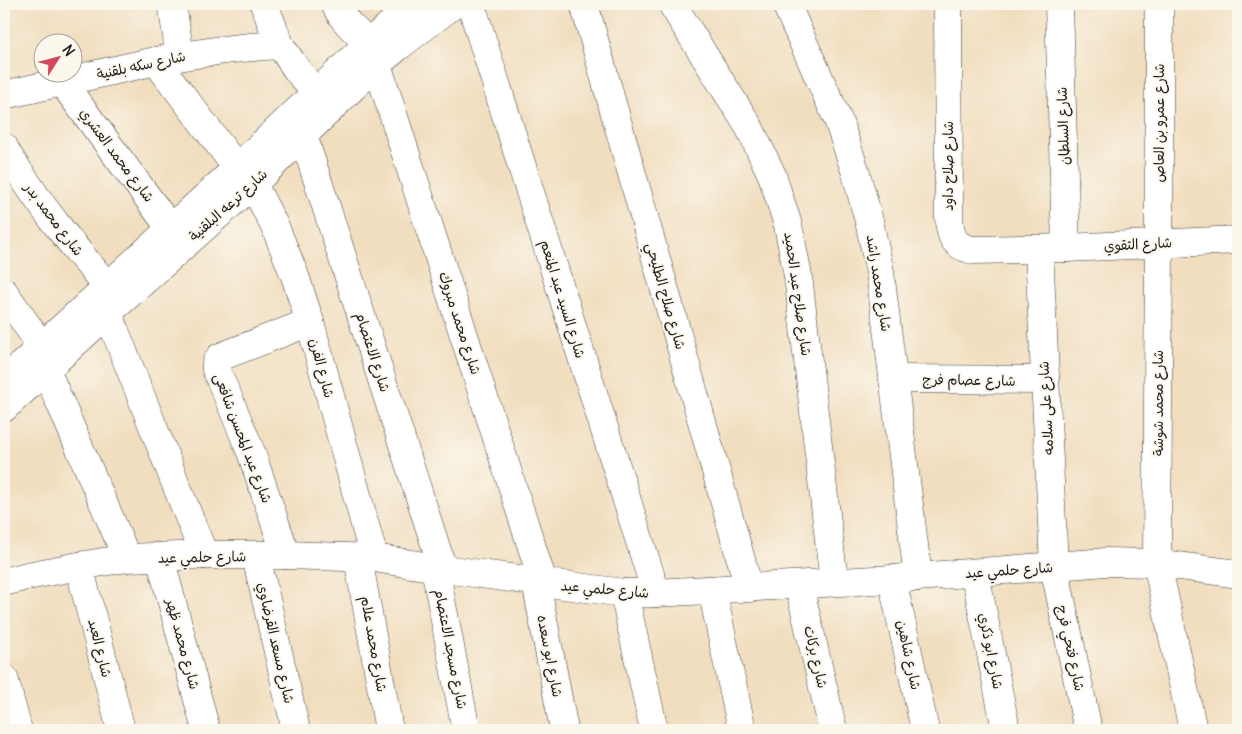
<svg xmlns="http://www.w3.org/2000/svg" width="1242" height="734" font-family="Delius,'Playpen Sans Arabic',sans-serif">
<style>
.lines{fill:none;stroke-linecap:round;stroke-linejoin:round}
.street-casing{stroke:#3c3934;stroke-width:29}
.secondary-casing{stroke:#3c3934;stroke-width:29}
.street{stroke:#fff;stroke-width:28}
.secondary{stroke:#fff;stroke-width:28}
.labels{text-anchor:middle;stroke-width:4;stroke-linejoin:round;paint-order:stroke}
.street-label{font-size:14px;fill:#1c1c1c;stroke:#fbf7ec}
</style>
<rect width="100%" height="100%" fill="#fbf7ec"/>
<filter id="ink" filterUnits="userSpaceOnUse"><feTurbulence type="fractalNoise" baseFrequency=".02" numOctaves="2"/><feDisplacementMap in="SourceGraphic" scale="10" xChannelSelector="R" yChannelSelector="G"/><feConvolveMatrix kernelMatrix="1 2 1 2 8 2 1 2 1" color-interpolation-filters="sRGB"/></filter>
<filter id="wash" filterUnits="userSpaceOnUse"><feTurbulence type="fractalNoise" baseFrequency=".0096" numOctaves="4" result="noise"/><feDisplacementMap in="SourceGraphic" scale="20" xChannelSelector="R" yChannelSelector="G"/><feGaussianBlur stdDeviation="1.12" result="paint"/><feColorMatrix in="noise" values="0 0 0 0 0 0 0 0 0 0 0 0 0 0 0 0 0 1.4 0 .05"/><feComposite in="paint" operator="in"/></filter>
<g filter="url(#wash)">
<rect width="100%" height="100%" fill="#f1debf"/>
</g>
<g filter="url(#ink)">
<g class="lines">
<defs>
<g id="street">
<path d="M172,4L180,56"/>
<path d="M264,4L280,45L297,70L330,110"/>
<path d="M335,4C343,21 355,31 369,43"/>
<path d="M471,4L656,593"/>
<path d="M584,4L749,588"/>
<path d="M672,4L749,127L772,175L788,225L798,276L834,582"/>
<path d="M786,4L838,120L855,170L869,221L880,272L918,577"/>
<path d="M948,4L949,218C951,238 953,246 974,250L1066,248L1238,240"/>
<path d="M1059,4L1066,248"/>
<path d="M1159,4V243L1157,563L1193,730"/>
<path d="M156,61L237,168"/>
<path d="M377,64L543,582"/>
<path d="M62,82L171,229"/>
<path d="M4,95L156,61C198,53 237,47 280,45"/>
<path d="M303,135L443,569"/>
<path d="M4,147C10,160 19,171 27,183C51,220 79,253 108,287"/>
<path d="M253,184L276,229L295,276L310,322L374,558"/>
<path d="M1039,249L1054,566L1088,730"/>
<path d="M4,292L42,347"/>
<path d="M108,313L204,555"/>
<path d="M46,370L127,558"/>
<path d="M893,379L1045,380"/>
<path d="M286,555L251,452L231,404L216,370V363L220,357L310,322"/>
<path d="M256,556L296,730"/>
<path d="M160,557L206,730"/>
<path d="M358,558L389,730"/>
<path d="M79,566L121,730"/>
<path d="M435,568L466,730"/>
<path d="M975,573L1006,730"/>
<path d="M892,579L925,730"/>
<path d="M4,582L27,576L79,566L127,558L204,555H286L374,558L443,569L624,593H656L892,579L1106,562L1157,563L1238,574"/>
<path d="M536,582L564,730"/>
<path d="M799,585L833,730"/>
<path d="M712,590L742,730"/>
<path d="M624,593L654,730"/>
<path d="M4,678L18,730"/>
</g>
<g id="secondary">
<path d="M4,381L237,168L369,43L414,4"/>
<path d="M4,408L108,313L253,184L377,64L399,46L454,4"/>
</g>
</defs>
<!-- street casing -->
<use href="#street" class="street-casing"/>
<!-- secondary casing -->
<use href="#secondary" class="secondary-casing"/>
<!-- street -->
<use href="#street" class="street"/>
<!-- secondary -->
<use href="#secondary" class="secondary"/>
</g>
</g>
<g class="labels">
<!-- street labels -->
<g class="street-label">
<text transform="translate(141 65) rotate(-12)" y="5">شارع سكه بلقنية</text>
<text transform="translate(1159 123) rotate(-90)" y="5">شارع عمرو بن العاص</text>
<text transform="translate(1063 126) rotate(-92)" y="5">شارع السلطان</text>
<text transform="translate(117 155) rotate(53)" y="5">شارع محمد العشري</text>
<text transform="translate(948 166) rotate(-90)" y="5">شارع صلاح داود</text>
<text transform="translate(228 205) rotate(-42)" y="5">شارع ترعه البلقنية</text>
<text transform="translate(54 219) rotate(53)" y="5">شارع محمد بدر</text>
<text transform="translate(1138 244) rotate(-3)" y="5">شارع التقوي</text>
<text transform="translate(879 283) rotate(81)" y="5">شارع محمد راشد</text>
<text transform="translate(798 294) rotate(82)" y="5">شارع صلاح عبد الحميد</text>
<text transform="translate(666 296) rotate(74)" y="5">شارع صلاح الطليحي</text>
<text transform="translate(563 299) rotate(73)" y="5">شارع السيد عبد المنعم</text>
<text transform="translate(460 323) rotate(72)" y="5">شارع محمد مبروك</text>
<text transform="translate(373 352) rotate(72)" y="5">شارع الاعتصام</text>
<text transform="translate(322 368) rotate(75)" y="5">شارع الفرن</text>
<text transform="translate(969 380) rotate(1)" y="5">شارع عصام فرج</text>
<text transform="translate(1158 403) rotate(-90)" y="5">شارع محمد شوشة</text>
<text transform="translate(1046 408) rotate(-93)" y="5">شارع على سلامه</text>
<text transform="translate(243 438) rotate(69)" y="5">شارع عبد المحسن شافعى</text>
<text transform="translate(202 557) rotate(-1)" y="5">شارع حلمي عيد</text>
<text transform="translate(1009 570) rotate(-4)" y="5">شارع حلمي عيد</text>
<text transform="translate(605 589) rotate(5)" y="5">شارع حلمي عيد</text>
<text transform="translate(276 643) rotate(77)" y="5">شارع مسعد القرضاوي</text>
<text transform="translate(183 644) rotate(75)" y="5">شارع محمد ظهر</text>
<text transform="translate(374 644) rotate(80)" y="5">شارع محمد علام</text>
<text transform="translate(100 648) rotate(76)" y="5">شارع العبد</text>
<text transform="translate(1071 648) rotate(78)" y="5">شارع فتحي فرج</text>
<text transform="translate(451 649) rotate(79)" y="5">شارع مسجد الاعتصام</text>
<text transform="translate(991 651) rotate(79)" y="5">شارع ابو ذكري</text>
<text transform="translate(909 655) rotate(78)" y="5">شارع شاهين</text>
<text transform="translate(550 656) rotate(79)" y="5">شارع ابو سعده</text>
<text transform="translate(816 657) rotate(77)" y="5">شارع بركات</text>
</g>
</g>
<!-- margin -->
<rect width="1242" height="734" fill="none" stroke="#fbf7ec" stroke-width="20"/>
<!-- north arrow -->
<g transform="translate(58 58) rotate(54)"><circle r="24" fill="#fbf7ec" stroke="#a29f99"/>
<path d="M0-4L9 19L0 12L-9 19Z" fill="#d1495b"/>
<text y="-8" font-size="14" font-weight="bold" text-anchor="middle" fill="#1c1c1c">N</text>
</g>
</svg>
